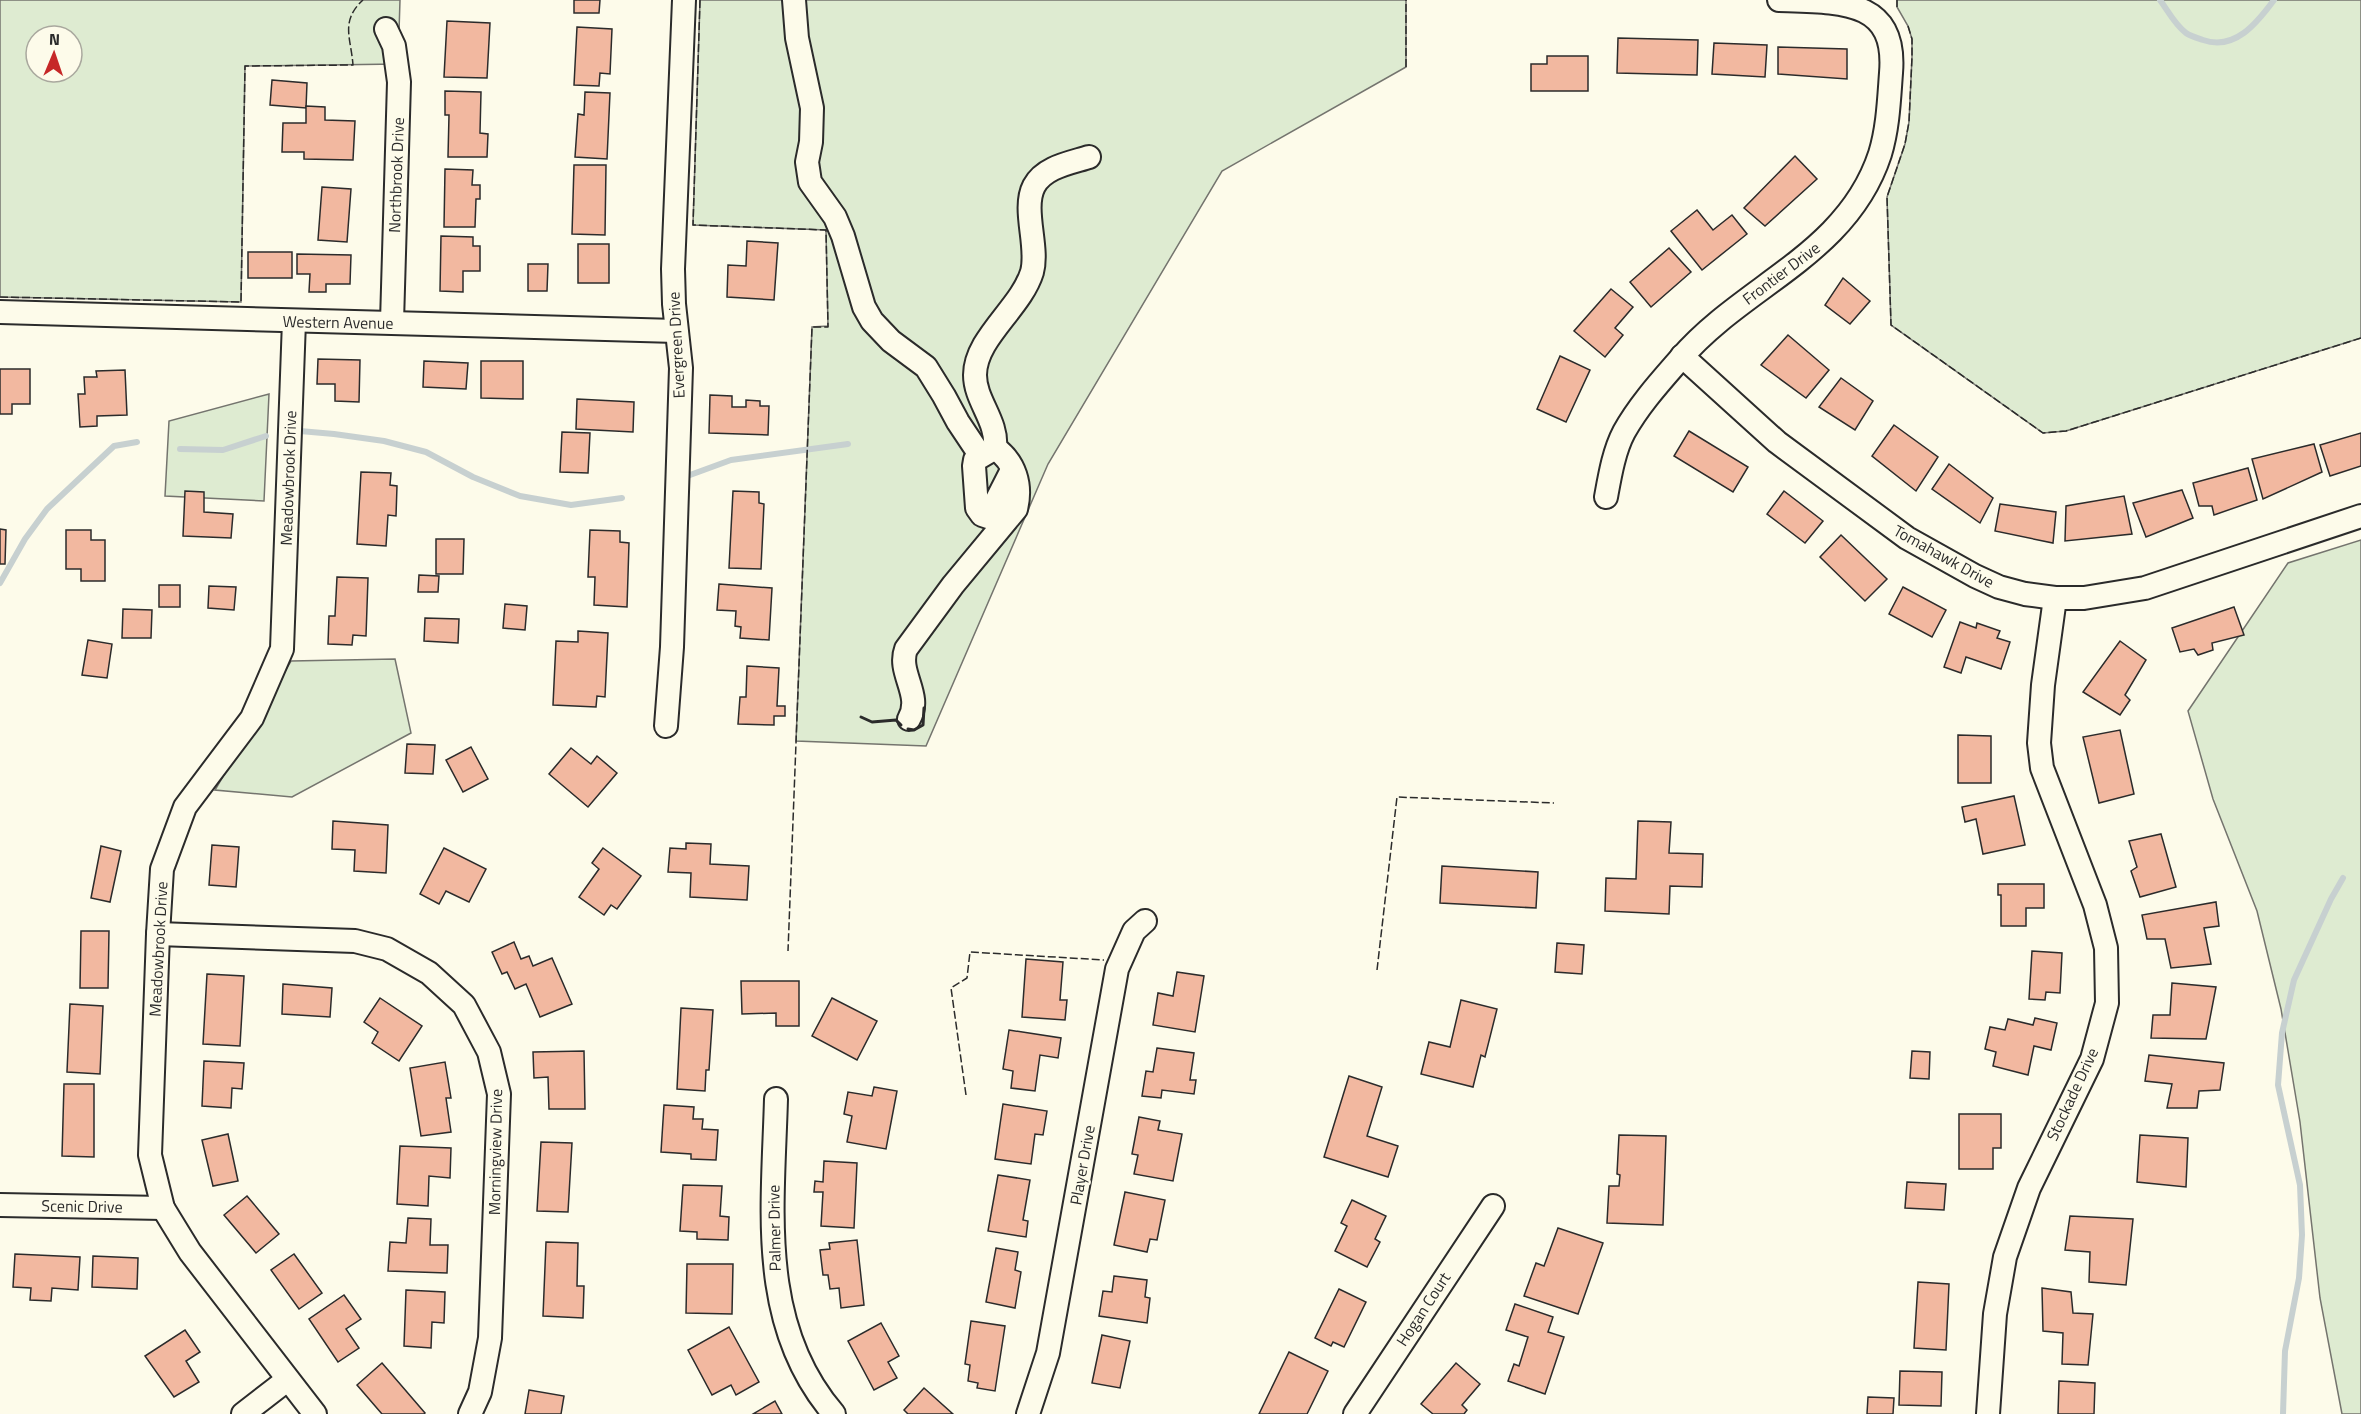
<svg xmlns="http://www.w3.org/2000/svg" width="2361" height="1414" font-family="'Titillium Web',sans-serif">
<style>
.green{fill:#deebd1;stroke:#74746e;stroke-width:1.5;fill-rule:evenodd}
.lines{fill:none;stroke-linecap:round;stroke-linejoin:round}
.stream{stroke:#c7d0d0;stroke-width:6}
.building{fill:#f2b8a0;stroke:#2b2b2b;stroke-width:1.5}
.minor-casing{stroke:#2b2b2b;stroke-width:26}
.minor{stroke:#fdfbea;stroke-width:22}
.fence{stroke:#2b2b2b;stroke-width:1.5;stroke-dasharray:8 3;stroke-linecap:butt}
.wall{stroke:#2b2b2b;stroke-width:3}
.labels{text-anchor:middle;stroke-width:4.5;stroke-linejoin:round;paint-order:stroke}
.street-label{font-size:16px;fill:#2b2b2b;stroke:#fdfbea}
</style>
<rect width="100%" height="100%" fill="#fdfbea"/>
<!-- green -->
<g class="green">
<path d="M0,0H400L398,64L245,66L241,302L0,297ZM36,36H72V72H36Z"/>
<path d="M700,0H1406V67L1222,171L1048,464L926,746L796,741L812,327L828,326L826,230L693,225Z"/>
<path d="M1897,0H2361V338L2066,431L2043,433L1891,325L1887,197L1905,144L1909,122L1912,57V39L1908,26L1897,7Z"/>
<path d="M269,394L264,501L165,496L169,421Z"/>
<path d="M2361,540V1414H2342L2320,1298L2300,1122L2281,1009L2257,911L2213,799L2188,711L2288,563Z"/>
<path d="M395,659L411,733L292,797L215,790L291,661Z"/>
</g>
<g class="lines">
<!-- stream -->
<g class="stream">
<path d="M2160,0C2168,11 2175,25 2186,33C2190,36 2197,38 2203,40C2235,51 2257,23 2274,0"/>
<path d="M300,431L334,434L384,441L426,452L473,477L520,496L571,505L622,498"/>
<path d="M180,449L223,450L266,436"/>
<path d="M690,475L731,460L848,444"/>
<path d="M0,583L25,539L47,509L114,446L137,442"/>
<path d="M2283,1414L2285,1351L2299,1278L2302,1235L2300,1185L2278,1085L2282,1033L2294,980L2331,899L2343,878"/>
</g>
</g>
<!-- building -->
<g class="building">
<path d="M574,0H600L599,13H574Z"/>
<path d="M447,21L490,23L487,78L444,77Z"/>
<path d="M577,27L612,29L610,74L600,73L599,86L574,85Z"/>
<path d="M1618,38L1698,40L1697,75L1617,73Z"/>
<path d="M1714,43L1767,45L1765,77L1712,74Z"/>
<path d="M1778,47L1847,49V79L1778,74Z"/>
<path d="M1547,56H1588V91H1531V64H1547Z"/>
<path d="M272,80L307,83L306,108L270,105Z"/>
<path d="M445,91L481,92L480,133L488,134L487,157H448L449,115H445Z"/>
<path d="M585,92L610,93L607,159L575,157L578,114L584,115Z"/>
<path d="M306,106L325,107V120L355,121L353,160L304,159V152H282L283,123H306Z"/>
<path d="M1795,156L1817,179L1765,226L1744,208Z"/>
<path d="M574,165H606L605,235L572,234Z"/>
<path d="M445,169L473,170L472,185H480V199H476L475,227H444Z"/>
<path d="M322,187L351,189L347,242L318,240Z"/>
<path d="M1697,210L1713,230L1732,215L1747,234L1702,270L1671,231Z"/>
<path d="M441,236L473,237V246H480V271H463V292L440,291Z"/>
<path d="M747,241L778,243L774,300L727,297L728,265L746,266Z"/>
<rect x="578" y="244" width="31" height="39"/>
<path d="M1669,248L1691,272L1651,307L1630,282Z"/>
<rect x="248" y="252" width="44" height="26"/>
<path d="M297,254L351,255L350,284H326V292H309L310,274H297Z"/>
<path d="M528,264H548L547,291H528Z"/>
<path d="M1843,278L1870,301L1850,324L1825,305Z"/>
<path d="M1611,289L1633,307L1615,328L1623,335L1605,357L1574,331Z"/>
<path d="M1788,335L1829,370L1806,398L1761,365Z"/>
<path d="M1560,356L1590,370L1566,422L1537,409Z"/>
<path d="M318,359L360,360L359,402L335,401V384H317Z"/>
<path d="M424,361L468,363L466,389L423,387Z"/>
<path d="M481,361H523V399L481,398Z"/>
<path d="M0,369H30V404H12V414H0Z"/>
<path d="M125,370L127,415L97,416V426L80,427L78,394H85L84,377H97L96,371Z"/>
<path d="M1841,378L1873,401L1855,430L1819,407Z"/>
<path d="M710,395L732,396V407H746V400L760,401V406H769L768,435L709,433Z"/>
<path d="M577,399L634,402L633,432L576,429Z"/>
<path d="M1894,425L1938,457L1916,491L1872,456Z"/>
<path d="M1689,431L1748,467L1733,492L1674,456Z"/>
<path d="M562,432L590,433L588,473L560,472Z"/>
<path d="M2361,433V466L2330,476L2320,445Z"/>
<path d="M2314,444L2322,472L2263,499L2252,459Z"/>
<path d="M1949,464L1993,498L1980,523L1932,489Z"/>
<path d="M2248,468L2257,500L2214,515L2212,506H2199L2193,483Z"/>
<path d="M361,472L391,473L390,485L397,486L396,516L388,515L386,546L357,544Z"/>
<path d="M2182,490L2193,518L2146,537L2133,503Z"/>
<path d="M185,491L204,492V512L233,514L231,538L183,536Z"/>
<path d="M733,491L759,492V503L764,504L761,569L729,568Z"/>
<path d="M1784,491L1823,521L1805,543L1767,514Z"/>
<path d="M2124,496L2132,534L2065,541L2066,506Z"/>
<path d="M2000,504L2056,512L2053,543L1995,531Z"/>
<path d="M0,529L6,530L5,564H0Z"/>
<path d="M66,530H91V540H105V581H81V569H66Z"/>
<path d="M590,530L620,531V542L629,543L627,607L594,605L595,577H588Z"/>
<path d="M1841,535L1887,579L1865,601L1820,557Z"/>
<path d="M436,539H464L463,574H436Z"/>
<path d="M419,575L439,576L438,592H418Z"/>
<path d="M337,577L368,578L366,636L353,635L352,645L328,644L329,616H335Z"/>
<path d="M719,584L772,588L769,640L740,638L741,627L735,626L736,611L717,610Z"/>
<rect x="159" y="585" width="21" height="22"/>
<path d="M209,586L236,587L234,610L208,608Z"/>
<path d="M1903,587L1946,610L1932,637L1889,614Z"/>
<path d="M505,604L527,606L525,630L503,628Z"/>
<path d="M2234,607L2244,635L2212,643L2213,650L2198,655L2194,649L2180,652L2172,628Z"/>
<path d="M123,609L152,610L151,638H122Z"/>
<path d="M425,618L459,619L458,643L424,641Z"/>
<path d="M1960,622L1976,628L1977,623L2000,631L1997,638L2010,642L2001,669L1966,657L1961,673L1944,667Z"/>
<path d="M578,631L608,633L605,697L597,696L596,707L553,705L556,641L578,642Z"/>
<path d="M88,640L112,644L107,678L82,675Z"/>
<path d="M2120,641L2146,660L2125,695L2130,700L2120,715L2083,692Z"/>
<path d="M747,666L779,668L777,706H785V716H774V725L738,724L740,697H746Z"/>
<path d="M2120,730L2134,794L2099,803L2083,737Z"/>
<path d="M1958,735L1991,736V783H1958Z"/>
<path d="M407,744L435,745L433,774L405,773Z"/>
<path d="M471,747L488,779L463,792L446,760Z"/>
<path d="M571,748L591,764L597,756L617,773L588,807L549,774Z"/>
<path d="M2014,796L2025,845L1983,854L1976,819L1965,822L1962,807Z"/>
<path d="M333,821L388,825L386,873L354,871L355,850L332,849Z"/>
<path d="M1638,821L1671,822L1669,853L1703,854L1702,887L1670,886L1669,914L1605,911L1606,878L1636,879Z"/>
<path d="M2161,834L2176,887L2140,897L2131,871L2137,867L2129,841Z"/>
<path d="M686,843L711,844L710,864L749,866L747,900L690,897L691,873L668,872L670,848L686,849Z"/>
<path d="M212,845L239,847L236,887L209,885Z"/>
<path d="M101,846L121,851L110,902L91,898Z"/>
<path d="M444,848L486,869L469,902L446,891L439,904L420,894Z"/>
<path d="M603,848L641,876L617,909L611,905L604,915L579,897L599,869L592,863Z"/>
<path d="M1442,866L1538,872L1536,908L1440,903Z"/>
<path d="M1998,884H2044V908H2026V926H2001V895H1998Z"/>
<path d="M2216,902L2219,926L2204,928L2211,964L2171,968L2165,939H2147L2142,915Z"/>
<path d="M81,931H109L108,988H80Z"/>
<path d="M514,942L521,959L529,956L533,966L552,958L572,1004L540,1017L526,984L515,989L507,972L502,974L492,952Z"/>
<path d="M1557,943L1584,945L1582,974L1555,972Z"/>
<path d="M2032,951L2062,953L2060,993L2046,992L2045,1000L2029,999Z"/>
<path d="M1026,959L1063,962L1060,1000H1067L1065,1020L1022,1017Z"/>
<path d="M1177,972L1204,976L1195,1032L1153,1025L1158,993L1173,996Z"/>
<path d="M207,974L244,976L240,1046L203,1044Z"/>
<path d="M741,981H799V1026H776V1013L742,1014Z"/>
<path d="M2172,983L2216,987L2206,1039L2151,1038L2153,1015H2170Z"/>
<path d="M283,984L332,988L330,1017L282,1014Z"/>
<path d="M380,998L422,1026L399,1061L372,1043L378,1032L364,1022Z"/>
<path d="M832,998L877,1021L857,1060L812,1036Z"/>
<path d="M1461,1000L1497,1009L1485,1057L1481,1055L1473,1087L1421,1074L1429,1042L1450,1047Z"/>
<path d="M70,1004L103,1006L100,1074L67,1072Z"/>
<path d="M681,1008L713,1010L709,1070H706L705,1091L677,1089Z"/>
<path d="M2035,1018L2057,1023L2051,1050L2034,1046L2028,1075L1993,1066L1996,1052L1985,1049L1990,1027L2005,1030L2008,1019L2033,1025Z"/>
<path d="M1009,1030L1061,1038L1058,1058L1040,1055L1035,1091L1011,1088L1013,1071L1003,1069Z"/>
<path d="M1157,1048L1194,1053L1190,1080H1196L1194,1094L1162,1090L1161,1098L1142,1096L1146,1071L1153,1072Z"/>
<path d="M584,1051L585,1109H549L548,1077L534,1078L533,1052Z"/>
<path d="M1912,1051L1930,1052L1929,1079L1910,1078Z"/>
<path d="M2149,1055L2224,1063L2220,1090L2199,1091L2197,1108H2167L2172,1084L2145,1081Z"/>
<path d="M204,1061L244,1063L242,1089L232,1088L231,1108L202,1106Z"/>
<path d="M445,1062L451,1098H446L451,1132L421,1136L410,1068Z"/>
<path d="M1349,1076L1382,1087L1367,1136L1398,1146L1388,1177L1324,1157Z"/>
<path d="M64,1084H94V1157L62,1156Z"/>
<path d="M874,1087L897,1091L886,1149L847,1142L852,1116L844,1114L848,1092L872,1096Z"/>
<path d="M1003,1104L1047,1111L1043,1135L1035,1134L1031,1164L995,1159Z"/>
<path d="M664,1105L694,1107L693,1119H703L702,1129L718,1130L716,1160L691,1159V1154L661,1152Z"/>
<path d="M1959,1114H2001V1148H1993V1169H1959Z"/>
<path d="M1139,1117L1160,1121L1158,1130L1182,1134L1173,1181L1134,1174L1138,1155L1132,1154Z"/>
<path d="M228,1134L238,1181L213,1186L202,1140Z"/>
<path d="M1619,1135L1666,1136L1663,1225L1607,1223L1609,1186H1619L1620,1175L1617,1174Z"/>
<path d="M2140,1135L2188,1138L2186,1187L2137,1182Z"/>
<path d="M541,1142L572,1143L568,1212L537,1211Z"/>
<path d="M400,1146L451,1148L450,1178L429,1176L428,1206L397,1204Z"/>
<path d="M824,1161L857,1163L854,1228L821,1226L823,1192H814L815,1181L823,1182Z"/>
<path d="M998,1175L1030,1180L1023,1220L1028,1221L1026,1237L988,1231Z"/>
<path d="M1907,1182L1946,1184L1944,1210L1905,1208Z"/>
<path d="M683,1185L722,1186L720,1216L729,1217L728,1240L697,1239V1232L680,1231Z"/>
<path d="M1125,1192L1165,1200L1157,1240L1150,1239L1147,1252L1114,1245Z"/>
<path d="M247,1196L279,1234L256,1253L224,1215Z"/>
<path d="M1352,1200L1386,1216L1375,1239L1380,1242L1367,1267L1335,1251L1347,1226L1341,1223Z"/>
<path d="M2070,1216L2133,1219L2126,1285L2089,1282L2090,1252L2065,1250Z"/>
<path d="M408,1218L431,1219L430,1245H448L447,1273L388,1271L390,1242L406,1243Z"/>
<path d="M1558,1228L1603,1243L1578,1314L1524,1296L1536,1263L1544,1266Z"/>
<path d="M857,1240L864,1305L841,1308L839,1288L830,1289L828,1275H823L820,1250L830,1249L829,1243Z"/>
<path d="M546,1242L578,1243L577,1286H584L583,1318L543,1316Z"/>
<path d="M996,1248L1018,1252L1015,1270L1021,1272L1015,1308L986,1302Z"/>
<path d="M15,1254L80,1257L78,1290L52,1288L51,1301L30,1300L31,1288L13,1287Z"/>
<path d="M294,1254L322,1293L299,1309L271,1270Z"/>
<path d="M93,1256L138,1258L137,1289L92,1287Z"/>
<path d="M687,1264H733L732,1314L686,1313Z"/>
<path d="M1114,1276L1147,1280L1145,1297L1150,1298L1147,1323L1099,1316L1103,1291L1112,1292Z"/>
<path d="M1918,1282L1949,1284L1946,1350L1914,1348Z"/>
<path d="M2042,1288L2071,1292L2073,1313L2093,1314L2088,1365L2062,1364L2063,1333L2043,1331Z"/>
<path d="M1339,1289L1366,1302L1344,1347L1333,1342L1331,1346L1315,1338Z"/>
<path d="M406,1290L445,1292L444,1323L432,1322L431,1348L404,1346Z"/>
<path d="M344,1295L361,1319L346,1329L359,1348L338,1362L309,1319Z"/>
<path d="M1515,1304L1553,1317L1548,1332L1564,1337L1545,1394L1508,1381L1514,1364L1519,1366L1528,1337L1506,1330Z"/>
<path d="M971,1321L1005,1326L995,1391L977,1388L978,1383L968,1381L970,1365L965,1364Z"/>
<path d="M881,1323L899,1356L888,1362L897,1378L874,1390L848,1341Z"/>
<path d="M729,1327L759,1382L736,1395L731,1385L712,1395L688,1350Z"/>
<path d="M185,1330L200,1352L186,1361L199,1382L174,1397L145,1356Z"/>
<path d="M1102,1335L1130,1341L1120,1388L1092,1383Z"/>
<path d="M1289,1352L1328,1371L1307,1414H1259Z"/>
<path d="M382,1363L425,1413L424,1414H382L357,1385Z"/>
<path d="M1456,1363L1480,1384L1462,1405L1467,1410L1464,1414H1433L1421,1404Z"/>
<path d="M1900,1371L1942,1372L1941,1406L1899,1405Z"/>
<path d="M2059,1381L2095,1383L2094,1414H2058Z"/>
<path d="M924,1388L953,1414H908L904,1410Z"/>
<path d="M529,1390L564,1396L561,1414H525Z"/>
<path d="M1868,1397L1894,1398L1893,1414H1867Z"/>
<path d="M775,1401L782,1414H753Z"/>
</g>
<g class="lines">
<defs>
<g id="minor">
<path d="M794,0L797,38L812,108L811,142L807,162L810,182L835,217L843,236L864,307L872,321L891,341L926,367L944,396L958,422L980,455"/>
<path d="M386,29L394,46L399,82L392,322"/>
<path d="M0,312L676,331"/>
<path d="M294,321L282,649L252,718L185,807L162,869L158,934L150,1155L163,1208L190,1252L315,1414"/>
<path d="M1682,356L1777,442L1907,538L1975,576L1999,587L2025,594L2055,598H2084L2145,588L2361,516"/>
<path d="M995,448C998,421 975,401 975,375C975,338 1021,308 1032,272C1039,247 1022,209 1034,186C1044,167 1070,163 1089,157"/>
<path d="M992,450L975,460L974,466L977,508L982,515L988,517L1012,470"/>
<path d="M1606,497C1610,475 1614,451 1624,432C1639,405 1660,382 1680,359C1743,285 1847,255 1880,154C1888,128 1889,100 1891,73C1897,0 1843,2 1779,0"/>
<path d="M909,719C923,695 897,673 906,649L953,585L1016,509C1022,485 1015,462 995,448"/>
<path d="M666,726L672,647L681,368L674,304L673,269L684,0"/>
<path d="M158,934L355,941L387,949L429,973L464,1005L489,1052L499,1094L490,1338L480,1392L470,1414"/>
<path d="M776,1099C773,1208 757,1325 834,1414"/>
<path d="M0,1205L163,1208"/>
<path d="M243,1414L287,1380"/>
<path d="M1028,1414L1048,1353L1117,969L1134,931L1145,921"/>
<path d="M1355,1414L1493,1206"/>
<path d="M1988,1414L1995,1314L2005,1257L2029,1188L2092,1059L2107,1003L2106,948L2095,905L2042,768L2039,743L2043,685L2055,598"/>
</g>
</defs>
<!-- minor casing -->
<use href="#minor" class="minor-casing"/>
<!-- minor -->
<use href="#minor" class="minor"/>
<!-- fence -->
<g class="fence">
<path d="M700,0L693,225L826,230L828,327H812L788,951"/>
<path d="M1897,7V0"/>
<path d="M1908,26L1912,39V57L1909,122L1905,144L1887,197L1891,325L2043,433L2066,431L2361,338"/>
<path d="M1406,67V0"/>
<path d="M0,297L241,302L245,66L353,65C351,38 340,21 363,0"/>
<path d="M1377,970L1397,797L1554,803"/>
<path d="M966,1095L951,988L967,978L970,952L1104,960"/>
</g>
<!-- wall -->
<g class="wall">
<path d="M861,717L872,722L896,720L901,725"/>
<path d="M908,729L914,730L923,725L924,708"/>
</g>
</g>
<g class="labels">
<!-- street labels -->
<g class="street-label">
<text transform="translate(396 175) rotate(-88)" y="6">Northbrook Drive</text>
<text transform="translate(1781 273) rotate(-37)" y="6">Frontier Drive</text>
<text transform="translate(338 322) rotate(1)" y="6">Western Avenue</text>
<text transform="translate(676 345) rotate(-93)" y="6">Evergreen Drive</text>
<text transform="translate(288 478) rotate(-88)" y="6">Meadowbrook Drive</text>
<text transform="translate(1944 556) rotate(29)" y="6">Tomahawk Drive</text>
<text transform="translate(158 949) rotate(-87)" y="6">Meadowbrook Drive</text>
<text transform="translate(2072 1094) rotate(-65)" y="6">Stockade Drive</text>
<text transform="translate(495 1152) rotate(-89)" y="6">Morningview Drive</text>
<text transform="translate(1082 1165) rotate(-80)" y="6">Player Drive</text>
<text transform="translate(82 1206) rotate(1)" y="6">Scenic Drive</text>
<text transform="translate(774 1228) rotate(-91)" y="6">Palmer Drive</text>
<text transform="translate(1423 1309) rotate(-57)" y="6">Hogan Court</text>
</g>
</g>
<!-- north arrow -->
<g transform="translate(54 54) rotate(2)"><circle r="28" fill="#fdfbea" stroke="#a9a89e" stroke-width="1.5"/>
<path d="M0-4.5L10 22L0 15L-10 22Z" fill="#c62828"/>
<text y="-9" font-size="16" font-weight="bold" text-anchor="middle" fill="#2b2b2b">N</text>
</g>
</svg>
